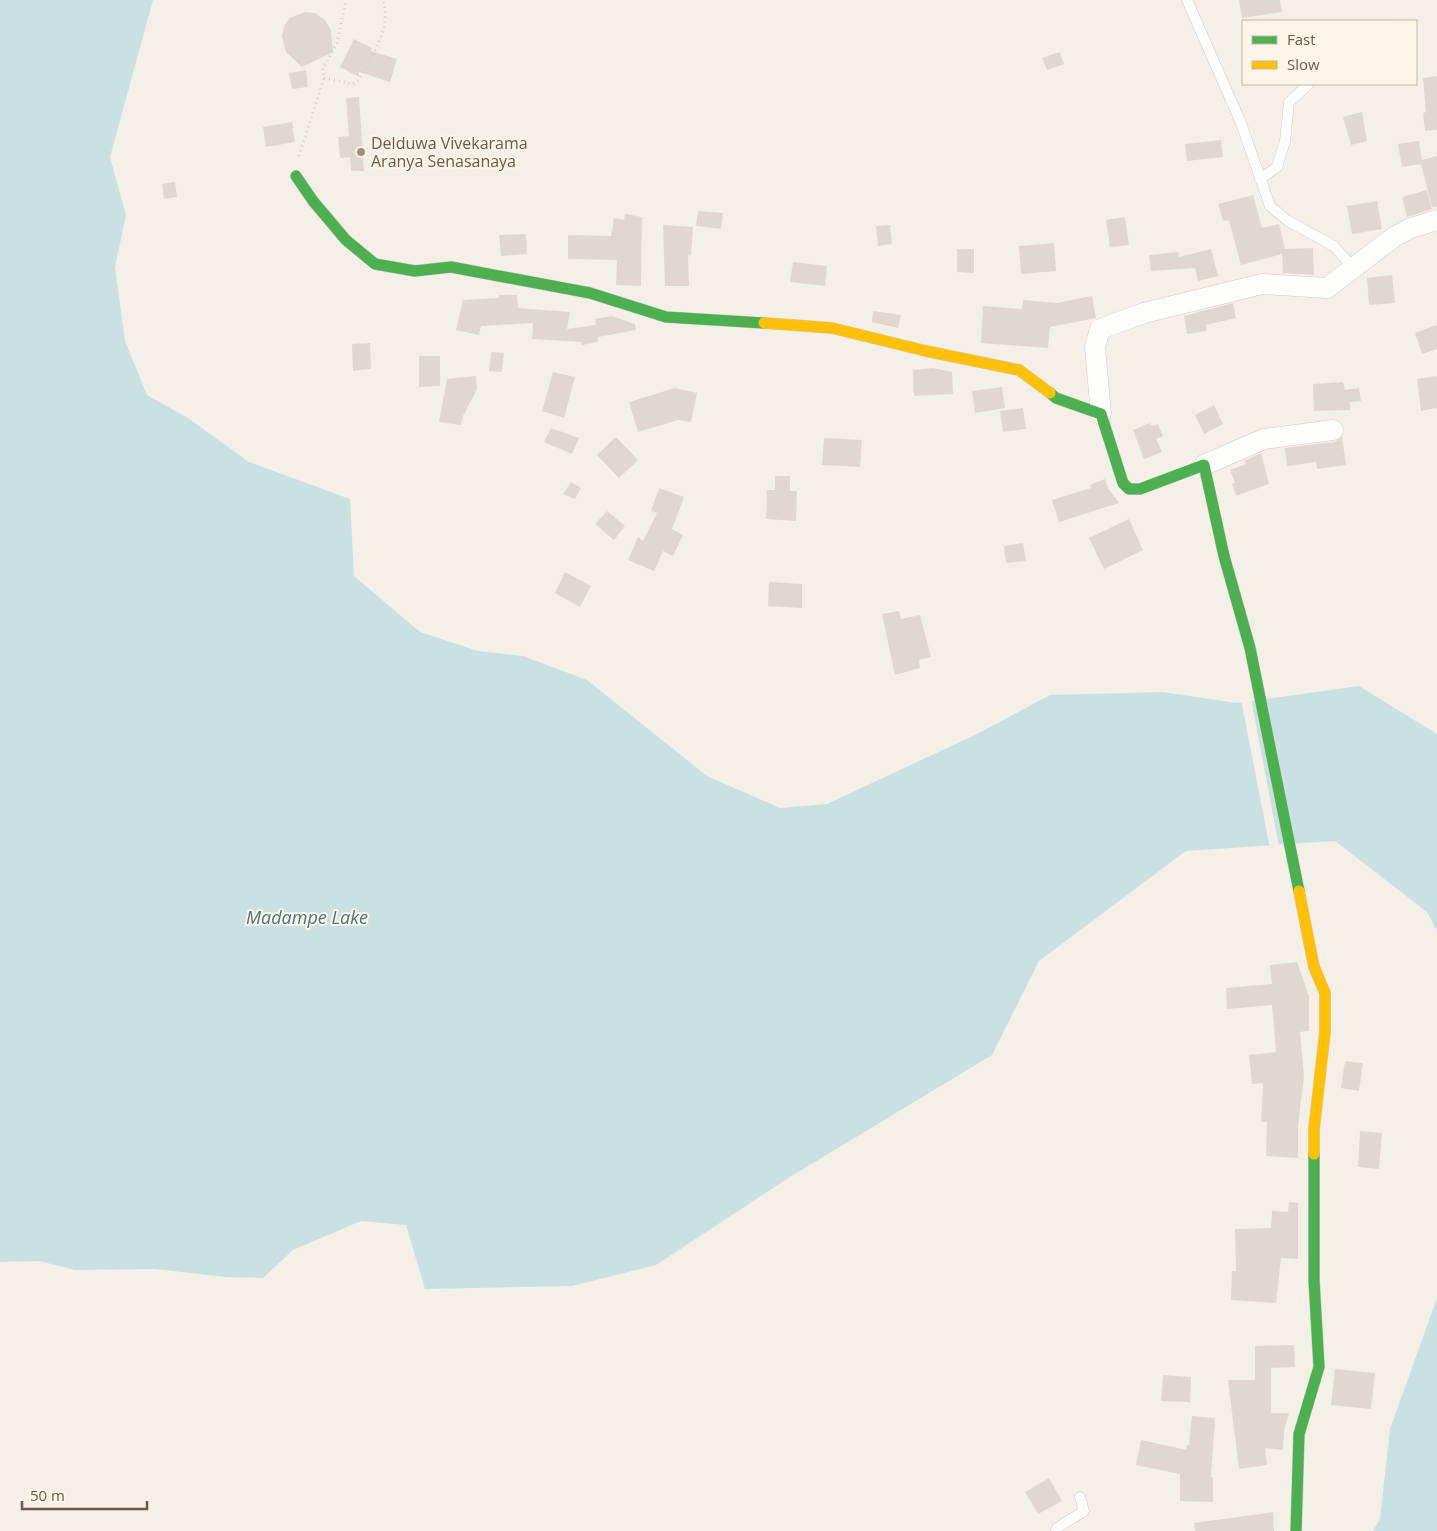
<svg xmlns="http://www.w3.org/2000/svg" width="1437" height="1531" font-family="'Open Sans',sans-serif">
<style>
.water{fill:#cae1e3}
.pier{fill:#f4f0e7}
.building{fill:#e0d8d0}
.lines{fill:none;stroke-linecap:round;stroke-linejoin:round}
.lane-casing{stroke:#d2ccc4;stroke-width:11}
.street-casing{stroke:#d2ccc4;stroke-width:21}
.fast-casing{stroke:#d2ccc4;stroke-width:12}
.slow-casing{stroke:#d2ccc4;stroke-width:12}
.path{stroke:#d6cfc9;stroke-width:3;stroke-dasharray:1 4;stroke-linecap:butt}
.lane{stroke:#fdfdfb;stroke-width:10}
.street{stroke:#fdfdfb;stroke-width:20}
.fast{stroke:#4caf50;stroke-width:11}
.slow{stroke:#ffc107;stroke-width:11}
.poi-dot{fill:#9d8d82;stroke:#fdf5e7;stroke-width:2}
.labels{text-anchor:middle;stroke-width:4;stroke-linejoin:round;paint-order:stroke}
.poi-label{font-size:16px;fill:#6e584b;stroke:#fdf5e7;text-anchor:start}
.water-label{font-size:18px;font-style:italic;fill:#477580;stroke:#fdf5e7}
</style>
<rect width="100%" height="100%" fill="#f4f0e7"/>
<!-- water -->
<g class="water">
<path d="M0,0H153L110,157L126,215L115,267L125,341L147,395L188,418L249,462L350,499L354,576L420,632L478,651L523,656L587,680L707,776L780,808L827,804L977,734L1050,695L1162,692L1237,703L1359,686L1437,734V931L1427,912L1335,841L1186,851L1039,961L992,1055L790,1177L656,1265L572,1286L425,1289L406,1225L361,1221L293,1250L263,1278L225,1277L155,1269L75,1270L39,1261L0,1262Z"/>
<path d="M1437,1298V1531H1373L1380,1519L1390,1429Z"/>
</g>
<!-- pier -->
<path class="pier" d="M1251,698L1279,847L1270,848L1241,700Z"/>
<!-- building -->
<g class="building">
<path d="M1239,0H1280L1282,12L1242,18Z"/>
<path d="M305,12L315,13L325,20L331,30L333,52L302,67L286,52L282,37L284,26L290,18Z"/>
<path d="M354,39L372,48L371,51L397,59L390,82L359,72V77L340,67Z"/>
<path d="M1060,52L1064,64L1047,70L1042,58Z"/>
<path d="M306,70L308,87L292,89L289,73Z"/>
<path d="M1437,76V130L1425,131L1423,113L1426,112L1423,78Z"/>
<path d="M359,97L364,171H351L350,157L340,158L338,137L349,136L346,98Z"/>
<path d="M1362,112L1367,141L1351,145L1343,117Z"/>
<path d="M292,122L295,142L266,147L263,127Z"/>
<path d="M1221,140L1223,157L1187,161L1185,144Z"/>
<path d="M1419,141L1422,160L1437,156V207H1432L1421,164L1402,167L1398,144Z"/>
<path d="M175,182L177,197L164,199L162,184Z"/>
<path d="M1427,190L1432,209L1407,217L1402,197Z"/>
<path d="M1253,195L1262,228L1279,224L1285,249L1313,248L1314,275L1283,273L1282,254L1241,265L1229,220L1223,221L1218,204Z"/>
<path d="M1377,201L1382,229L1352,234L1347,206Z"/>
<path d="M698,211L723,213L721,229L696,226Z"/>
<path d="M625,214L642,217L641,286L616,285L617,260L568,259V235L611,236L614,218L624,220Z"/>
<path d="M1125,217L1129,245L1110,247L1106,220Z"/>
<path d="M663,225L693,227L691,256L688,255L689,286H665Z"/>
<path d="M890,225L892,244L878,246L876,226Z"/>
<path d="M526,234L527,254L501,256L499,235Z"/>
<path d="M1054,243L1056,271L1021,274L1019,246Z"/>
<path d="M957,249H974V273L957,272Z"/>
<path d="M1211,249L1218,276L1198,281L1195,268L1151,271L1149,255L1178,252L1179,257Z"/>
<path d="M793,262L827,266L825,286L790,282Z"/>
<path d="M1392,275L1395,303L1369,305L1367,278Z"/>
<path d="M499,295H517L518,308L570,312L567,329L596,325L595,319L612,316L635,324L636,330L598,337V342L582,345L581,342L532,339L533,323L481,326L479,335L456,330L463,300L499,298Z"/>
<path d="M1092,296L1096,318L1050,327L1048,348L981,343L983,306L1022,309L1023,300L1057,303Z"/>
<path d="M1233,303L1236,318L1206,325L1207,331L1187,334L1184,316Z"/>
<path d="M873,311L901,315L898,328L872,322Z"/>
<path d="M1437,325V349L1422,354L1415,333Z"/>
<path d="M370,343L371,369L353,371L352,344Z"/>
<path d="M491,352L504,353L502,372L489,371Z"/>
<path d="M419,356H440V386L419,387Z"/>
<path d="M933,368L952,372L953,394L914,396L913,370Z"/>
<path d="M553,372L575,377L564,418L542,411Z"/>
<path d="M476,376L477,389L463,416L461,425L439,422L447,379Z"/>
<path d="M1437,376V408L1421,411L1417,379Z"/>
<path d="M1343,382L1345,390L1359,388L1361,401L1350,402V410L1314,411L1313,384Z"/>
<path d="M1002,387L1005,408L975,413L972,391Z"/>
<path d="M675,388L697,393L691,422L678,420L638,432L629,402Z"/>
<path d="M1214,405L1223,424L1204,434L1195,415Z"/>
<path d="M1023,408L1026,429L1003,432L1000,411Z"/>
<path d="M1150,423L1151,426L1158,424L1163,436L1156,439L1162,452L1144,459L1133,430Z"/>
<path d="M551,428L579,438L572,454L544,442Z"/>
<path d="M616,437L638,460L619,478L597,455Z"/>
<path d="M1342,437L1346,465L1317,469L1316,462L1287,466L1285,448L1335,442Z"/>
<path d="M824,438L862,440L860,467L822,465Z"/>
<path d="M1261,453L1269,484L1236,496L1232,484L1235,483L1230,470L1246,464L1244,461Z"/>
<path d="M775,476H790V491H797L796,521L766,519L767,490H775Z"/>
<path d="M1105,479L1108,488L1119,503L1059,522L1052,500L1091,488L1090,485Z"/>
<path d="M571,482L581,488L575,499L563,494Z"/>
<path d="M659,488L684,497L672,529L683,535L673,556L663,551L654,571L628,560L638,537L643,541L657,513L651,511Z"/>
<path d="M607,511L625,526L614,540L595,524Z"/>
<path d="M1129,519L1143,550L1104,569L1089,538Z"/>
<path d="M1023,543L1026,561L1006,563L1004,546Z"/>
<path d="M565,572L591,586L580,607L555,593Z"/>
<path d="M769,582L802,584V608L768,606Z"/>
<path d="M899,611L901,619L920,615L931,657L919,660L920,668L895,675L882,614Z"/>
<path d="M1297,962L1309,996V1031L1300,1032L1304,1076L1298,1127V1158L1266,1156L1267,1122H1261L1263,1083L1252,1084L1249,1055L1276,1052L1272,1005L1227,1009L1226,988L1272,984L1270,965Z"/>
<path d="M1345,1061L1363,1063L1359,1091L1341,1088Z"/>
<path d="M1360,1131L1382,1133L1379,1169L1358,1167Z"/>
<path d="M1289,1202L1298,1203V1259L1281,1258L1276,1303L1231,1300L1232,1271H1236L1235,1229L1271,1228L1272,1211L1288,1212Z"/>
<path d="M1294,1345L1295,1367L1271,1368V1413H1289L1284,1430L1283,1450L1265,1448L1267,1465L1239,1469L1228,1380H1255V1346Z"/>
<path d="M1335,1369L1375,1373L1371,1409L1331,1405Z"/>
<path d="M1163,1375L1191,1377L1190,1402L1161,1401Z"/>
<path d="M1192,1416L1215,1418L1211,1477H1213V1502L1180,1501V1474L1136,1465L1141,1440L1186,1450L1187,1445H1189Z"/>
<path d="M1049,1478L1062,1501L1038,1514L1025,1492Z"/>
<path d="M1273,1512L1274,1531H1195L1194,1523Z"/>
</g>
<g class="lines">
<defs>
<g id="lane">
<path d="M1187,0L1241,123L1270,206L1288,221L1334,246L1353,268"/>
<path d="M1260,179L1277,167L1285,141L1289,102L1308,85"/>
<path d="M1056,1531L1057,1528L1084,1511L1080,1497"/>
</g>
<g id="street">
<path d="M1101,414L1095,347L1100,329L1144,313L1262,284L1327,288L1394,237L1411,228L1437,220"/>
<path d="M1204,465L1264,439L1333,430"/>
</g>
<g id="fast">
<path d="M296,176L313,201L346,240L375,264L415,271L451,267L590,293L666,317L764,323"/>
<path d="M1050,393L1056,398L1101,414L1123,483L1129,489H1140L1204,465L1224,556L1250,648L1299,891"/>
<path d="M1296,1531L1299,1434L1319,1367L1314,1280V1154"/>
</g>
<g id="slow">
<path d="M764,323L832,328L926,351L1019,370L1050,393"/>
<path d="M1299,891L1314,967L1325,993V1032L1314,1129V1154"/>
</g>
</defs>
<!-- lane casing -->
<use href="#lane" class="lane-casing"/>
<!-- street casing -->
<use href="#street" class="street-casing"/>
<!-- fast casing -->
<use href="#fast" class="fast-casing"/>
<!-- slow casing -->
<use href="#slow" class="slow-casing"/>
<!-- path -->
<g class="path">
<path d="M324,78L353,84L359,80C372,54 392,29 383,0"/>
<path d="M299,156L324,78L323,68L337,43L346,0"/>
</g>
<!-- lane -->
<use href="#lane" class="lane"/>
<!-- street -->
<use href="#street" class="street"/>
<!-- fast -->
<use href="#fast" class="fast"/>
<!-- slow -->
<use href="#slow" class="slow"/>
</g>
<!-- markers -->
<circle class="poi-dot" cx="361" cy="152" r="5"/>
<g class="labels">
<!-- poi labels -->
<g class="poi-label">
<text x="371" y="149">Delduwa Vivekarama<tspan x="371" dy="18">Aranya Senasanaya</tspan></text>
</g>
<!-- water labels -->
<g class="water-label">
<text x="307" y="924">Madampe Lake</text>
</g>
</g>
<!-- legend -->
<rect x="1242" y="20" width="175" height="65" fill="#fdf5e7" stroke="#c4b6a9"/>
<rect x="1252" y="36" width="25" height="8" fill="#4caf50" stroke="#c4b6a9"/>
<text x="1287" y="45" font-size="15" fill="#6e584b">Fast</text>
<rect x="1252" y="61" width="25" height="8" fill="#ffc107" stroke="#c4b6a9"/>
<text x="1287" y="70" font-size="15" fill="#6e584b">Slow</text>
<!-- scale -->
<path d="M22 1501v8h125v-8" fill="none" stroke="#6e584b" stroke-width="2.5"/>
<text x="30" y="1501" font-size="15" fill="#6e584b" stroke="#fdf5e7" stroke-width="4" paint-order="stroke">50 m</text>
</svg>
